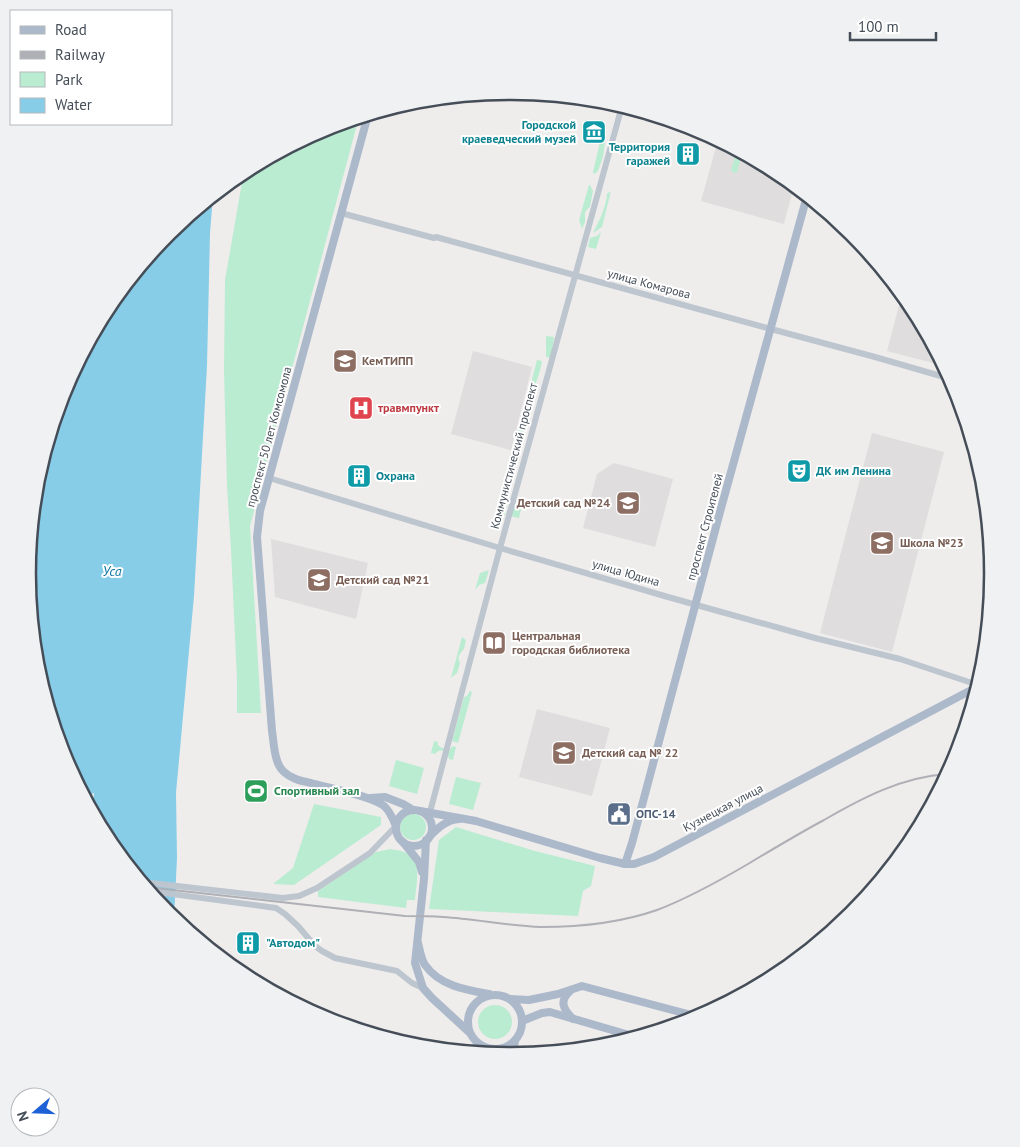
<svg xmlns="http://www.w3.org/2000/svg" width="1020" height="1147" font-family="'PT Sans',sans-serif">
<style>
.education{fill:#dfdddd}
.green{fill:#baecd1}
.water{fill:#88cde8}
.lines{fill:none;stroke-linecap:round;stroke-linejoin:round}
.minor{stroke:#bdc5ce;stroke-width:6}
.major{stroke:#acb9ca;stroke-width:8}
.rail{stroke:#aeb0b6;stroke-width:2}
.labels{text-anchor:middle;stroke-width:4;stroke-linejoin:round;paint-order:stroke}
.culture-label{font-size:12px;font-weight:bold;fill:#0d838f;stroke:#fff;text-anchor:start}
.street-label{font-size:12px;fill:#454e58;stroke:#fff}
.education-label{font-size:12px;font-weight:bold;fill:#785e54;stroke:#fff;text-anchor:start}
.health-label{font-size:12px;font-weight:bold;fill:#be3a42;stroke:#fff;text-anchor:start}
.leisure-label{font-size:12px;font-weight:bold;fill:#27864d;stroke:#fff;text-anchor:start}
.service-label{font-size:12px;font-weight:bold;fill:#4e5e75;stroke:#fff;text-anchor:start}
.water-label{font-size:14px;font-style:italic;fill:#1077a0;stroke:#fff}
.rim{fill:none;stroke:#454e58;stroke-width:2.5}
</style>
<rect width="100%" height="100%" fill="#efecec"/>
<!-- education -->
<g class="education">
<path d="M718,140L778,172L794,186L784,224L701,201Z"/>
<path d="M902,294L911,306L944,366L887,351Z"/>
<path d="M473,351L532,367L511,450L451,434Z"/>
<path d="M872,433L944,452L892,652L820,633Z"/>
<path d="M614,463L673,479L655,547L583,528L597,474Z"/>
<path d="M271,539L368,563L356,619L275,597Z"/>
<path d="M537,709L610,728L592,796L519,777Z"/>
</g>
<!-- green -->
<g class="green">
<path d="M359,117L250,526L261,713H237V680L231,550L227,486L224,370L225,280L244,171L326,128Z"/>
<path d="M600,142H605L603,157L598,171L594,174L593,172Z"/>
<path d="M737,150L742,153L737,172L734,173L731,170Z"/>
<path d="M589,185H590L593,191L590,207C582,213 586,215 585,222C584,224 583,226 582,229L579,220Z"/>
<path d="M611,191L602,227L593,233C599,221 606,208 607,194Z"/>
<path d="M601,232L596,249L588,247L590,238L597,236Z"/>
<path d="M546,336L554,337L551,358L546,357Z"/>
<path d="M537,360L542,361C541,367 540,371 538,377C534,385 536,393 528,399H527Z"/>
<path d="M524,409L529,417L526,428L522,432V438L519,447L515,443Z"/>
<path d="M501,494L503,498L507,504L505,515L497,512Z"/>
<path d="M523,501L519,518L510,516L513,506L516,505Z"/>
<path d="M489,570L485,583L479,585L475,590L480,573Z"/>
<path d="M462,637L466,640C465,643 465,648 463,650C459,655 457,657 460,663L457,673L451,678Z"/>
<path d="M470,691L472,692L458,743L452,741L464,697L467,696Z"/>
<path d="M434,741L438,742V745L442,748L450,749L453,746L456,747L453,760L449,759C448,752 444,749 438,751L435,754L431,753Z"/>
<path d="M396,760L424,768L417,794L389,786Z"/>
<path d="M456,777L481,783L473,810L449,804Z"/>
<path d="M314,804L381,817V825L294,885L273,884L293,868Z"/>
<circle cx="413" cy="827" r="13"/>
<path d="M456,827L535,851L595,866L591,886L583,891L578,916L429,909L439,840Z"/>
<path d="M390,849C395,850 401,850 406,853C423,862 416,884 415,900H407L406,908L318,897V891L376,852Z"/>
<circle cx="495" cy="1022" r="17"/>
</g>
<!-- water -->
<path class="water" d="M213,196L210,233L207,366L194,596L176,793L177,858L174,919L169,914L109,841L93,811L94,793L85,797L64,758L37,667L28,573L37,479L64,389L109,305L169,232Z"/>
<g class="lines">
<!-- minor -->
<g class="minor">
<path d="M341,213L434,238L436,237L771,329L875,357L951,379"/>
<path d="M269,478L500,548L668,597L815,638L900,659L978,685"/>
<path d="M430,812L500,548L622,106"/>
<path d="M142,882L283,898L299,896L317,888L370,853L396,826"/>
<path d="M150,891L276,908L285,914L298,926L315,946L322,951L335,958L397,971L412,983L423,988"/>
</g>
<!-- major -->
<g class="major">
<path d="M368,115L260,511L257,537L272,731C274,743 274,762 283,771C291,779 302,781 311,783C329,788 372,796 384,806C390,811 393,819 396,826"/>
<path d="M371,798L385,797L403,804L413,810"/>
<circle cx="414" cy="828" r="18"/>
<path d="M420,811L476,821L600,858L625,864H634L654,857L977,687"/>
<path d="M429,837C438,828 446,820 459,819"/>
<path d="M426,840L424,879L415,963L423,988L432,998L469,1032"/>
<path d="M403,842L419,862L422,872"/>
<path d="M625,864L632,843L720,512L807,196"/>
<path d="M418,943C420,950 421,959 425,965C440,986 466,990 489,994"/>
<path d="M570,991C559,1001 563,1009 573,1019"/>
<circle cx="495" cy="1022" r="27"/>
<path d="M510,999L529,1000L558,994L582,986L699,1017"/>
<path d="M522,1021L542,1013L550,1012L636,1037"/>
<path d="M512,1056L515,1041"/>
</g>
<!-- rail -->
<path class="rail" d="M146,887L405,916C418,916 430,916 443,917C476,919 508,926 541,927C580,927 620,923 657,910C689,898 719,881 748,864C773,849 798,834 824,820C862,798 902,777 947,774"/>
</g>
<!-- icons -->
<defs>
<symbol id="museum-square" viewBox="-11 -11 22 22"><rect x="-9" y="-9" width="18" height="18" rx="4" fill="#0f9aa8" stroke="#fff"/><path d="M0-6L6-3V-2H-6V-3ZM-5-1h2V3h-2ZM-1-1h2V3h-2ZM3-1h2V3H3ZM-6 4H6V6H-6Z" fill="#fff"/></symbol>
<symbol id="building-square" viewBox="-11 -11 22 22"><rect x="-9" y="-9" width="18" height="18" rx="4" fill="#0f9aa8" stroke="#fff"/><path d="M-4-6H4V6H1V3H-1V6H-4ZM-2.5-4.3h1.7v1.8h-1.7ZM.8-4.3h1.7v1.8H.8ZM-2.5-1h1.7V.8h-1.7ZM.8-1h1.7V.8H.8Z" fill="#fff"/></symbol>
<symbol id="university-square" viewBox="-11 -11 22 22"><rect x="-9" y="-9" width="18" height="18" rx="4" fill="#8d6e63" stroke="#fff"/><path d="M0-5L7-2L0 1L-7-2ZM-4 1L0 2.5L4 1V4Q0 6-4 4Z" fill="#fff"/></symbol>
<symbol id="hospital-square" viewBox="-11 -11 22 22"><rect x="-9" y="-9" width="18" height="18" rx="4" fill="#e0444e" stroke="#fff"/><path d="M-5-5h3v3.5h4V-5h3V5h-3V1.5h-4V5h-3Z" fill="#fff"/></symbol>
<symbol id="theatre-square" viewBox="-11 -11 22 22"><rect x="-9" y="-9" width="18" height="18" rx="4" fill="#0f9aa8" stroke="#fff"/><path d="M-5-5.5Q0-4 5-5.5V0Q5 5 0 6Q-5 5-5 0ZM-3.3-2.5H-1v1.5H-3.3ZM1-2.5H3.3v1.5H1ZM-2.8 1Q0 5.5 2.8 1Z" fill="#fff"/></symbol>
<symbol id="school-square" viewBox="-11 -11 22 22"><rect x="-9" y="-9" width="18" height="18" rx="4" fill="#8d6e63" stroke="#fff"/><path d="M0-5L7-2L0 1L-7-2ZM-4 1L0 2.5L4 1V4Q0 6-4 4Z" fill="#fff"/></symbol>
<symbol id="library-square" viewBox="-11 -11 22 22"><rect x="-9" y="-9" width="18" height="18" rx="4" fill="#8d6e63" stroke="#fff"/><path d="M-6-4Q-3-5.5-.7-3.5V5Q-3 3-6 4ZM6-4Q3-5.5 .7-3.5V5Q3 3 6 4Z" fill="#fff"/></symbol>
<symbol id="stadium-square" viewBox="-11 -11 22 22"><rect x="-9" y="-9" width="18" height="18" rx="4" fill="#2e9e5b" stroke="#fff"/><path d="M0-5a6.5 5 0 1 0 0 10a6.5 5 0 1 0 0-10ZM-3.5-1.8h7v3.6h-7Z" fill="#fff"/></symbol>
<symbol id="civic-square" viewBox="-11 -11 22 22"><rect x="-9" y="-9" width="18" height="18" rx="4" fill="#5c6f8a" stroke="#fff"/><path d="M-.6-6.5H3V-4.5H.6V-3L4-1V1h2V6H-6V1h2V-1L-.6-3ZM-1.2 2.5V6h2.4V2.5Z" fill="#fff"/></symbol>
</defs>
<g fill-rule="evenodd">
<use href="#museum-square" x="580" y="118" width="28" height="28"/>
<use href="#building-square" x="674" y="140" width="28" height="28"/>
<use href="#university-square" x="331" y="347" width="28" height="28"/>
<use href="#hospital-square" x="347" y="394" width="28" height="28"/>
<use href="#theatre-square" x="785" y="457" width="28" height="28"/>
<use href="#building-square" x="345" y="462" width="28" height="28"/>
<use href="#school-square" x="614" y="489" width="28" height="28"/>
<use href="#school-square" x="868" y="529" width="28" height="28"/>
<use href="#school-square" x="305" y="566" width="28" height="28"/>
<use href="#library-square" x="480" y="629" width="28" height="28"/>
<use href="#school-square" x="550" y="739" width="28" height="28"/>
<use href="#stadium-square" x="242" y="777" width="28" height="28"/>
<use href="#civic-square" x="605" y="800" width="28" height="28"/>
<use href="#building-square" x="234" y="929" width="28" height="28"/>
</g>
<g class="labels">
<!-- culture labels -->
<g class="culture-label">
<text x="576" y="129" text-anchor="end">Городской<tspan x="576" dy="14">краеведческий музей</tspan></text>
<text x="670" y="151" text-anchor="end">Территория<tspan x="670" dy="14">гаражей</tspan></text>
<text x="816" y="475">ДК им Ленина</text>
<text x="376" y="480">Охрана</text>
<text x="266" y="947">"Автодом"</text>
</g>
<!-- street labels -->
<g class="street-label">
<text transform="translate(649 284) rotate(15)" y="4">улица Комарова</text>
<text transform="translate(269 437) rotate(-75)" y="4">проспект 50 лет Комсомола</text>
<text transform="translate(514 456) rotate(-75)" y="4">Коммунистический проспект</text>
<text transform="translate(705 527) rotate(-75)" y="4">проспект Строителей</text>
<text transform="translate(626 573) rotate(16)" y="4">улица Юдина</text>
<text transform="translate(723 808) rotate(-28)" y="4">Кузнецкая улица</text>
</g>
<!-- education labels -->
<g class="education-label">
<text x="362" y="365">КемТИПП</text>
<text x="610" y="507" text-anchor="end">Детский сад №24</text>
<text x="900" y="547">Школа №23</text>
<text x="336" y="584">Детский сад №21</text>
<text x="512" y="640">Центральная<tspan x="512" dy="14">городская библиотека</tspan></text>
<text x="582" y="757">Детский сад № 22</text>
</g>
<!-- health labels -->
<g class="health-label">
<text x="378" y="412">травмпункт</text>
</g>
<!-- leisure labels -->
<g class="leisure-label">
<text x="274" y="795">Спортивный зал</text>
</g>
<!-- service labels -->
<g class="service-label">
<text x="636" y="818">ОПС-14</text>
</g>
<!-- water labels -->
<g class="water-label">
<text x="112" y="576">Уса</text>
</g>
</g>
<!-- crop -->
<path d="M0 0H1020V1147H0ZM509 100H511A473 473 0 0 1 984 573V574A473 473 0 0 1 511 1047H509A473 473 0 0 1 36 574V573A473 473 0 0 1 509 100Z" fill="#f0f1f2" fill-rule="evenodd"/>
<path class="rim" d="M509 100H511A473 473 0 0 1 984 573V574A473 473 0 0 1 511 1047H509A473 473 0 0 1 36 574V573A473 473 0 0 1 509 100Z"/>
<!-- legend -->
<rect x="10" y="10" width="162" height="115" fill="#ffffff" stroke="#b5b8bc"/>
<rect x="20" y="26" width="25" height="8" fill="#acb9ca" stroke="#b5b8bc"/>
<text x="55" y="35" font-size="15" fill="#454e58">Road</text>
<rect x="20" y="51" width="25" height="8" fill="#aeb0b6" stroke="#b5b8bc"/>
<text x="55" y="60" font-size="15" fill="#454e58">Railway</text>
<rect x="20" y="72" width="25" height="15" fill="#baecd1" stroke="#b5b8bc"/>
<text x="55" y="85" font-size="15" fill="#454e58">Park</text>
<rect x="20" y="98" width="25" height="15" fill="#88cde8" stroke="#b5b8bc"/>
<text x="55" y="110" font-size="15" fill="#454e58">Water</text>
<!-- north arrow -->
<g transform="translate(35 1112) rotate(251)"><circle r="24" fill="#ffffff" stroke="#b5b8bc"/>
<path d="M0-4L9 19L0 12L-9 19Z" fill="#1e61d6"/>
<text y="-8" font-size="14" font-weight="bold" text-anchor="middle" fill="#454e58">N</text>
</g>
<!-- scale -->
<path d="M850 32v8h86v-8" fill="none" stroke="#454e58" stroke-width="2.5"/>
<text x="858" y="32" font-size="15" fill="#454e58" stroke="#ffffff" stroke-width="4" paint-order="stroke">100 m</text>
</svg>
